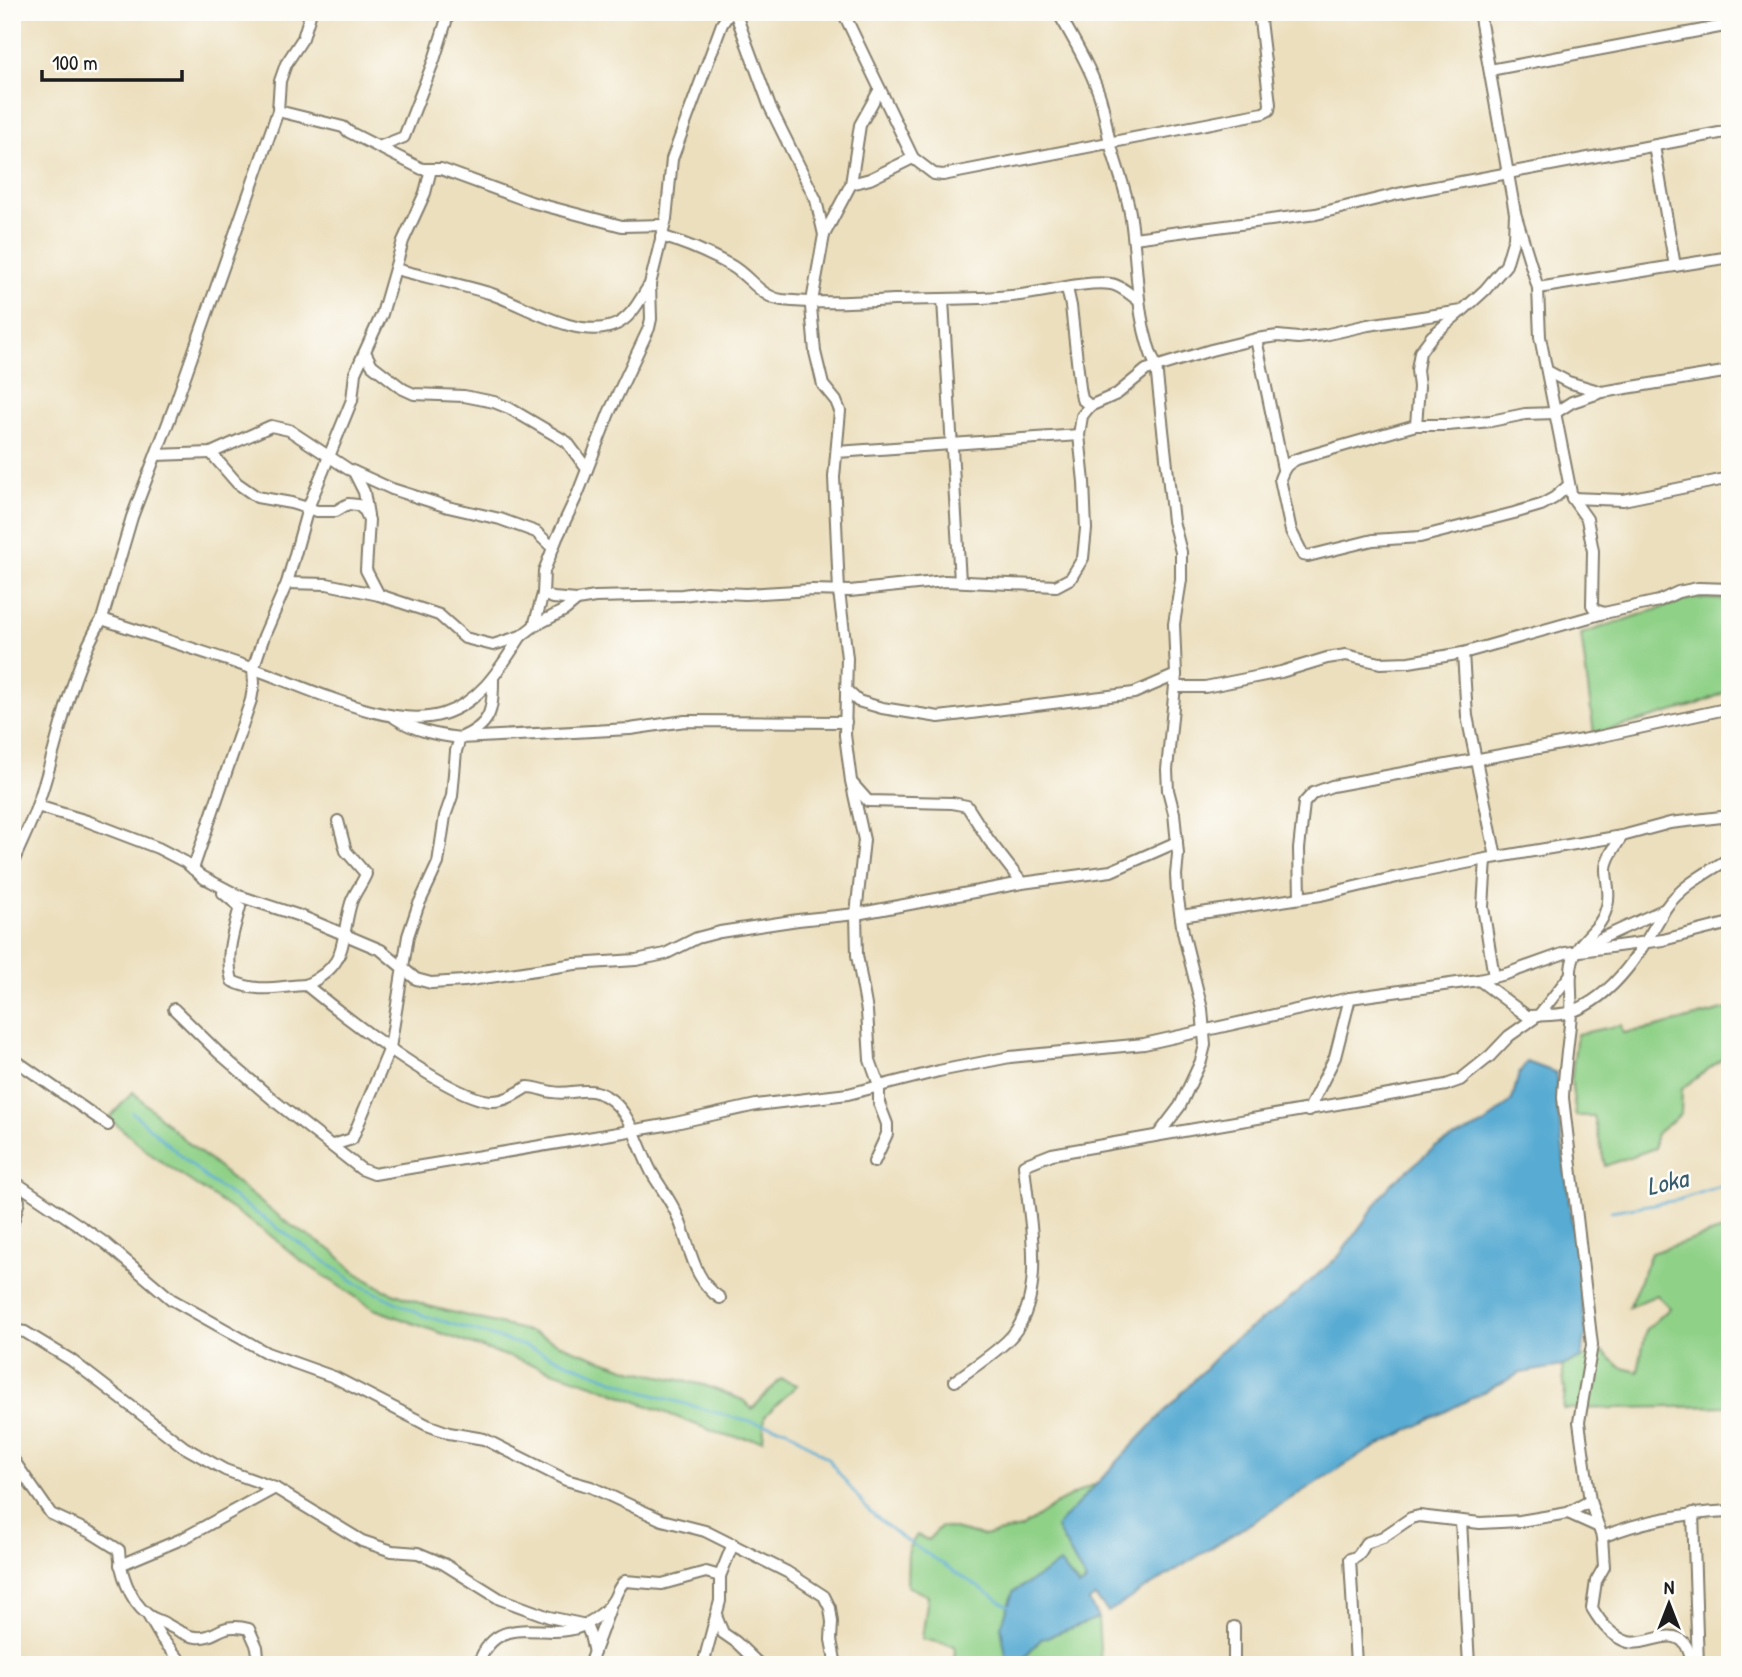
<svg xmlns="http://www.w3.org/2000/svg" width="1742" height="1677" font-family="'Patrick Hand',sans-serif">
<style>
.green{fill:#90d188;stroke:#567652;stroke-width:2}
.water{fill:#58abd3;stroke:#3a6478;stroke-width:2}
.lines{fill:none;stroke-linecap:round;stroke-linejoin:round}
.stream{stroke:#58abd3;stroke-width:2.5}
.minor-casing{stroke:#847e6d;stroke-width:14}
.minor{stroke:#fff;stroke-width:10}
.labels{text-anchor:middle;stroke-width:5;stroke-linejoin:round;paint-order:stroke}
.water-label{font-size:26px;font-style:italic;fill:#375c6e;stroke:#fdfcf7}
</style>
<rect width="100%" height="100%" fill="#fdfcf7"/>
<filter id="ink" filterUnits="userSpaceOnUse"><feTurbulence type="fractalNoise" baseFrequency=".0143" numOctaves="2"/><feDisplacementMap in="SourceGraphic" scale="14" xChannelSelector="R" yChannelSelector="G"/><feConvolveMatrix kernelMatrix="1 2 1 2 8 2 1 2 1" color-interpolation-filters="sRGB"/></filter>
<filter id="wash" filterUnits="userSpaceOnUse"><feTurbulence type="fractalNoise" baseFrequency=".00686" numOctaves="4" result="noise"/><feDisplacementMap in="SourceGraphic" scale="28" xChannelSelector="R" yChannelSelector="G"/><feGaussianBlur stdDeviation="1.57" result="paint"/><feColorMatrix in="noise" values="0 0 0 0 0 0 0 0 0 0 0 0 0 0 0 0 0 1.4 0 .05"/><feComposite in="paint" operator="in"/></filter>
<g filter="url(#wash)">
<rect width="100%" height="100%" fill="#ecdfbe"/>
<!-- green -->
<g class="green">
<path d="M1692,598L1730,600V690L1696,705L1594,734L1581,634Z"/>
<path d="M1727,1009L1730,1018V1058L1722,1059L1682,1089L1681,1114L1655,1135V1148L1605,1166L1594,1116H1576L1571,1080L1577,1034L1621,1025L1623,1033L1653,1028Z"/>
<path d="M133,1092L180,1136L264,1205L292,1226L333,1251L354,1271L385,1290L428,1306L535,1333L574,1350L631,1370L704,1385L743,1400L752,1409L781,1379L797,1385L765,1416L763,1440L725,1436L592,1384L476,1346L374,1309L300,1260L270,1235L153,1156L109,1118Z"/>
<path d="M1730,1211V1406L1563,1409L1565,1391L1562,1366L1581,1358L1604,1352L1620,1367L1638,1372L1646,1330L1670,1308L1657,1295L1629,1307L1651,1253L1723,1230Z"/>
<path d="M1098,1482L1057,1527L1087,1582L1080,1587L1060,1564L1020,1663L1041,1639L1098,1618L1101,1665H954L955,1646L922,1639L928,1596L907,1586L908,1549L917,1535L928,1540L941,1526L983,1536L1021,1528L1059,1502Z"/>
</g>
<!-- water -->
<path class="water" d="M1527,1062L1557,1073V1103L1586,1334L1581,1358L1562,1366L1521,1373L1364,1453L1108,1612L1095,1597L1089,1601L1098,1618L1041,1639L1020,1663L1007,1661L1001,1627L1013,1592L1060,1563L1079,1587L1086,1582L1056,1527L1227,1345L1284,1304L1339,1256L1390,1185L1435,1147L1485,1124L1512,1100L1519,1073Z"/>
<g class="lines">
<!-- stream -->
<g class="stream">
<path d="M132,1112L206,1178L356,1283L422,1315L528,1347L647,1393L742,1420L787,1429L827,1458L868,1510L898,1535L1008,1606"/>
<path d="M1611,1211L1678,1200L1730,1183"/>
</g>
</g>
</g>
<g filter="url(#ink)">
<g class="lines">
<defs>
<g id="minor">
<path d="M735,12L770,107L816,200L824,235"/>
<path d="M843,12L913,158L934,174L943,175L1263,113L1269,110L1270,104L1259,12"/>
<path d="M1058,12C1073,39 1089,65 1099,94C1105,111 1106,129 1111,146C1117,168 1126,190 1130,213C1139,265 1134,318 1156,366L1173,521L1181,552V580L1174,624L1176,675L1167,770L1168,790L1174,813L1178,854L1176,875L1177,892L1183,932L1202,1009L1205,1045L1201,1061L1180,1106L1158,1135"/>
<path d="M1479,12L1515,213L1538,288L1540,337L1572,498L1587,519L1593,551L1592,605L1595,610L1604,613"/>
<path d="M1490,70L1730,25"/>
<path d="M278,111L343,127L349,132L422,169H441L531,202L622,226L664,225"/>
<path d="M1654,146L1675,266"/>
<path d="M379,147L404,137L434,60L449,12"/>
<path d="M851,184L870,179L913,158"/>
<path d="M661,236C685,243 708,253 730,265C749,275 760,297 782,300C819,304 857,302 894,300C933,298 972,300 1011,296C1040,294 1085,280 1111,284C1120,285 1131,295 1138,300"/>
<path d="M1134,238L1316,214L1398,194L1730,131"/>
<path d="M395,269C426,277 458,284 489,293C523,304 575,339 612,326C630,320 639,302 648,287"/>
<path d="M1067,288L1071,306L1080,388L1082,399L1090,406"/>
<path d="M1538,288L1730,257"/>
<path d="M943,300L960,581"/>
<path d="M1256,339L1283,469"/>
<path d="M365,352L372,365L403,389L414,394L464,396L494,402L509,408L567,442L587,469"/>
<path d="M1547,371L1568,382L1602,392"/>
<path d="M1416,425L1419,387L1417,370L1420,352L1432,336L1459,313"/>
<path d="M837,452L1079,435"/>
<path d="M211,453L237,483L257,497L291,503L317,511H336L348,504L358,505L365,511L369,520L366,570L379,595L439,615L465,638L493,645L521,636L534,626L565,610L577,600"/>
<path d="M156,455L211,453L271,426L289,430L348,469L392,489L448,507L500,519L536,532L553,548"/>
<path d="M354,472L364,492L368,515"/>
<path d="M1569,485L1554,498L1541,505L1514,513L1420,537L1373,540L1308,556L1303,555L1291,531L1280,479C1284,468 1287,463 1297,459L1416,425H1448L1491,421L1525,414L1555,413L1572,402L1602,392L1730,371"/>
<path d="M1572,498L1623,500L1730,478"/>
<path d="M287,583L327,584L379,595"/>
<path d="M543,594L553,598L577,600L595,597L682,595L706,592L745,594L812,590L850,591L945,581L1056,586L1071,578L1083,558L1086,529L1084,482L1079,435L1082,416L1090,406L1117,394L1146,370L1211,350L1256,339L1278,336L1298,338L1324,335L1368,325L1462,311L1485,290L1506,265L1514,238L1515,213"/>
<path d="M102,619C153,636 204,652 254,669C305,686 390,731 443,714C481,702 501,667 521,636"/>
<path d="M534,626L543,594L544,571L557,538L578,493L609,413L649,328L651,319L650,284L666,219L672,159L722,24L730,12"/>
<path d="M1463,653L1467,716L1496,857"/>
<path d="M1175,687H1205L1281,672L1327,658L1346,655L1380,663L1409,662L1463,653L1604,613L1659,601L1678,592L1698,588L1730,589"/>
<path d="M846,690L858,701L882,708L939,717L1134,693L1176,675"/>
<path d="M395,718C415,731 437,735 460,738L630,729L685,721L846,722"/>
<path d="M852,783L868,801L952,803L967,806L988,839L1022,883"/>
<path d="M37,806L87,821L158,848L185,862L205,879"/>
<path d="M1622,836C1616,846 1606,858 1606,869C1606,882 1611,893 1607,906C1602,928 1587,933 1577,950C1566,968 1573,993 1571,1013C1569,1041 1564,1069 1563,1098L1592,1345L1579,1422L1590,1501L1602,1537L1604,1567L1596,1581L1592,1608C1600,1622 1612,1637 1628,1642C1645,1647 1672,1626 1685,1644C1689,1649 1691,1659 1693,1665"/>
<path d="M1486,859L1483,907L1494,977"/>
<path d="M12,865C20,845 30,826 37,806C59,744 68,675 102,619L132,517L176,402L278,111L280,81L286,64L303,38L311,12"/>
<path d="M193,869L251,700L254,683L253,669L264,636L287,583L308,508L352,400L355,373L382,314L403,241L425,193L431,169"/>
<path d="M201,876L239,896L303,917L381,950L416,979L431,983L464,981L575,964L636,960L665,954L697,938L720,932L798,920L856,914L1022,883L1111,871L1177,842"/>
<path d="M223,893L240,907C233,933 225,955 232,981C259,994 279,986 306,985C340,1013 452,1101 493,1101C506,1101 517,1093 527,1087C537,1087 544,1091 553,1092C567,1095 583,1088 596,1092C630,1102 637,1146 652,1173C660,1187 670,1199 677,1215C690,1243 692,1280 720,1298"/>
<path d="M1300,897L1299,849L1304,803L1313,793L1332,786L1593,738L1730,708"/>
<path d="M1181,916L1321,895L1397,877L1486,859L1622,836L1670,823L1730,816"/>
<path d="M1585,946L1665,909C1681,886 1706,873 1730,858"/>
<path d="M1479,980L1527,1016C1541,1015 1557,1016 1571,1012C1616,996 1643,948 1665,909"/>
<path d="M306,985C350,963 339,944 351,903C354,893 362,884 366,874L346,851L338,821"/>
<path d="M174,1009L219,1053L277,1103L361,1169L374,1174L671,1124L756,1105L848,1094L939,1071L1010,1057L1144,1044L1350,998L1479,980L1506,974L1565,953L1663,940L1730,923"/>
<path d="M12,1058L108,1125"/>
<path d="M1308,1111L1335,1057L1350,998"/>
<path d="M333,1145L352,1139L390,1048L408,936L418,906L438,863L445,816L452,796L456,751L460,738C491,725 493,711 493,679"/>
<path d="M874,1162L887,1134V1124L879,1103V1085L870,1060L867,1011L857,955L856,914L864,840L851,781L845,735L847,658L839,591L834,477L840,411L836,401L823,385L815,352L811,307L824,235L851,184L860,125L880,89"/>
<path d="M12,1180L105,1243L171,1299L267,1353L334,1377L427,1425L449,1433L484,1439L566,1480L591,1487L662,1520L705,1531L787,1572L824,1596L830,1608L832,1622L831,1640L836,1665"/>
<path d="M12,1186L19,1201L12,1225"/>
<path d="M12,1330L25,1332L71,1360L184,1447L225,1470L275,1488L362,1541L392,1551L418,1553L444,1564L500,1599L549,1617L586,1625L590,1635L594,1653"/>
<path d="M955,1381C972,1368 991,1356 1007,1341C1050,1300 1028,1217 1024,1165L1052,1154L1446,1085L1460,1080L1490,1056L1509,1036L1539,1015L1571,974"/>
<path d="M12,1458L51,1514L92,1533L119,1550C120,1571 129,1600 147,1614C152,1619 160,1620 166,1624C176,1629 185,1636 196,1637C218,1639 219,1621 249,1629L257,1647L259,1665"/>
<path d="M1568,1513L1599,1527"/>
<path d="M1693,1513L1698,1665"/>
<path d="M1461,1521L1469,1665"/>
<path d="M1602,1537C1643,1520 1686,1513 1730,1511"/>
<path d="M120,1565L184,1538L275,1488"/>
<path d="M716,1616L723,1633L736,1642L760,1665"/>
<path d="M149,1617L162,1639L184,1665"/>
<path d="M478,1665C498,1606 550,1645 586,1624C597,1618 608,1610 614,1599C618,1591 619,1586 625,1581L662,1584L706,1572L720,1576"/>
<path d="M589,1665L610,1608"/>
<path d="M703,1665L720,1601V1576L733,1544"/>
<path d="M1234,1665V1627"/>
<path d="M1356,1665L1350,1559C1361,1557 1360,1551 1366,1543L1383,1537L1411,1518L1419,1516L1480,1523L1520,1521L1568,1513L1590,1501"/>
</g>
</defs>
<!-- minor casing -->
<use href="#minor" class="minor-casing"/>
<!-- minor -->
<use href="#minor" class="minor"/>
</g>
</g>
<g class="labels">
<!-- water labels -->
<g class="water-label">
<text transform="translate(1667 1182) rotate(-13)" y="9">Loka</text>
</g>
</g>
<!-- margin -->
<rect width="1742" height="1677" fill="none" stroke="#fdfcf7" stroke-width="42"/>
<!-- north arrow -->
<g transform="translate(1669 1604)" stroke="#fdfcf7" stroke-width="5" paint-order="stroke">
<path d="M0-5L12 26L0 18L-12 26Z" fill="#1c1c1c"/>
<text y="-10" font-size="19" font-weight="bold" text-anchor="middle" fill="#1c1c1c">N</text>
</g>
<!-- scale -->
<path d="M42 70v10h140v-10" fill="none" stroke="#1c1c1c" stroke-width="3.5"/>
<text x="52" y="70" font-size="21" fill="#1c1c1c" stroke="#fdfcf7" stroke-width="5" paint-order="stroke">100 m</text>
</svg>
